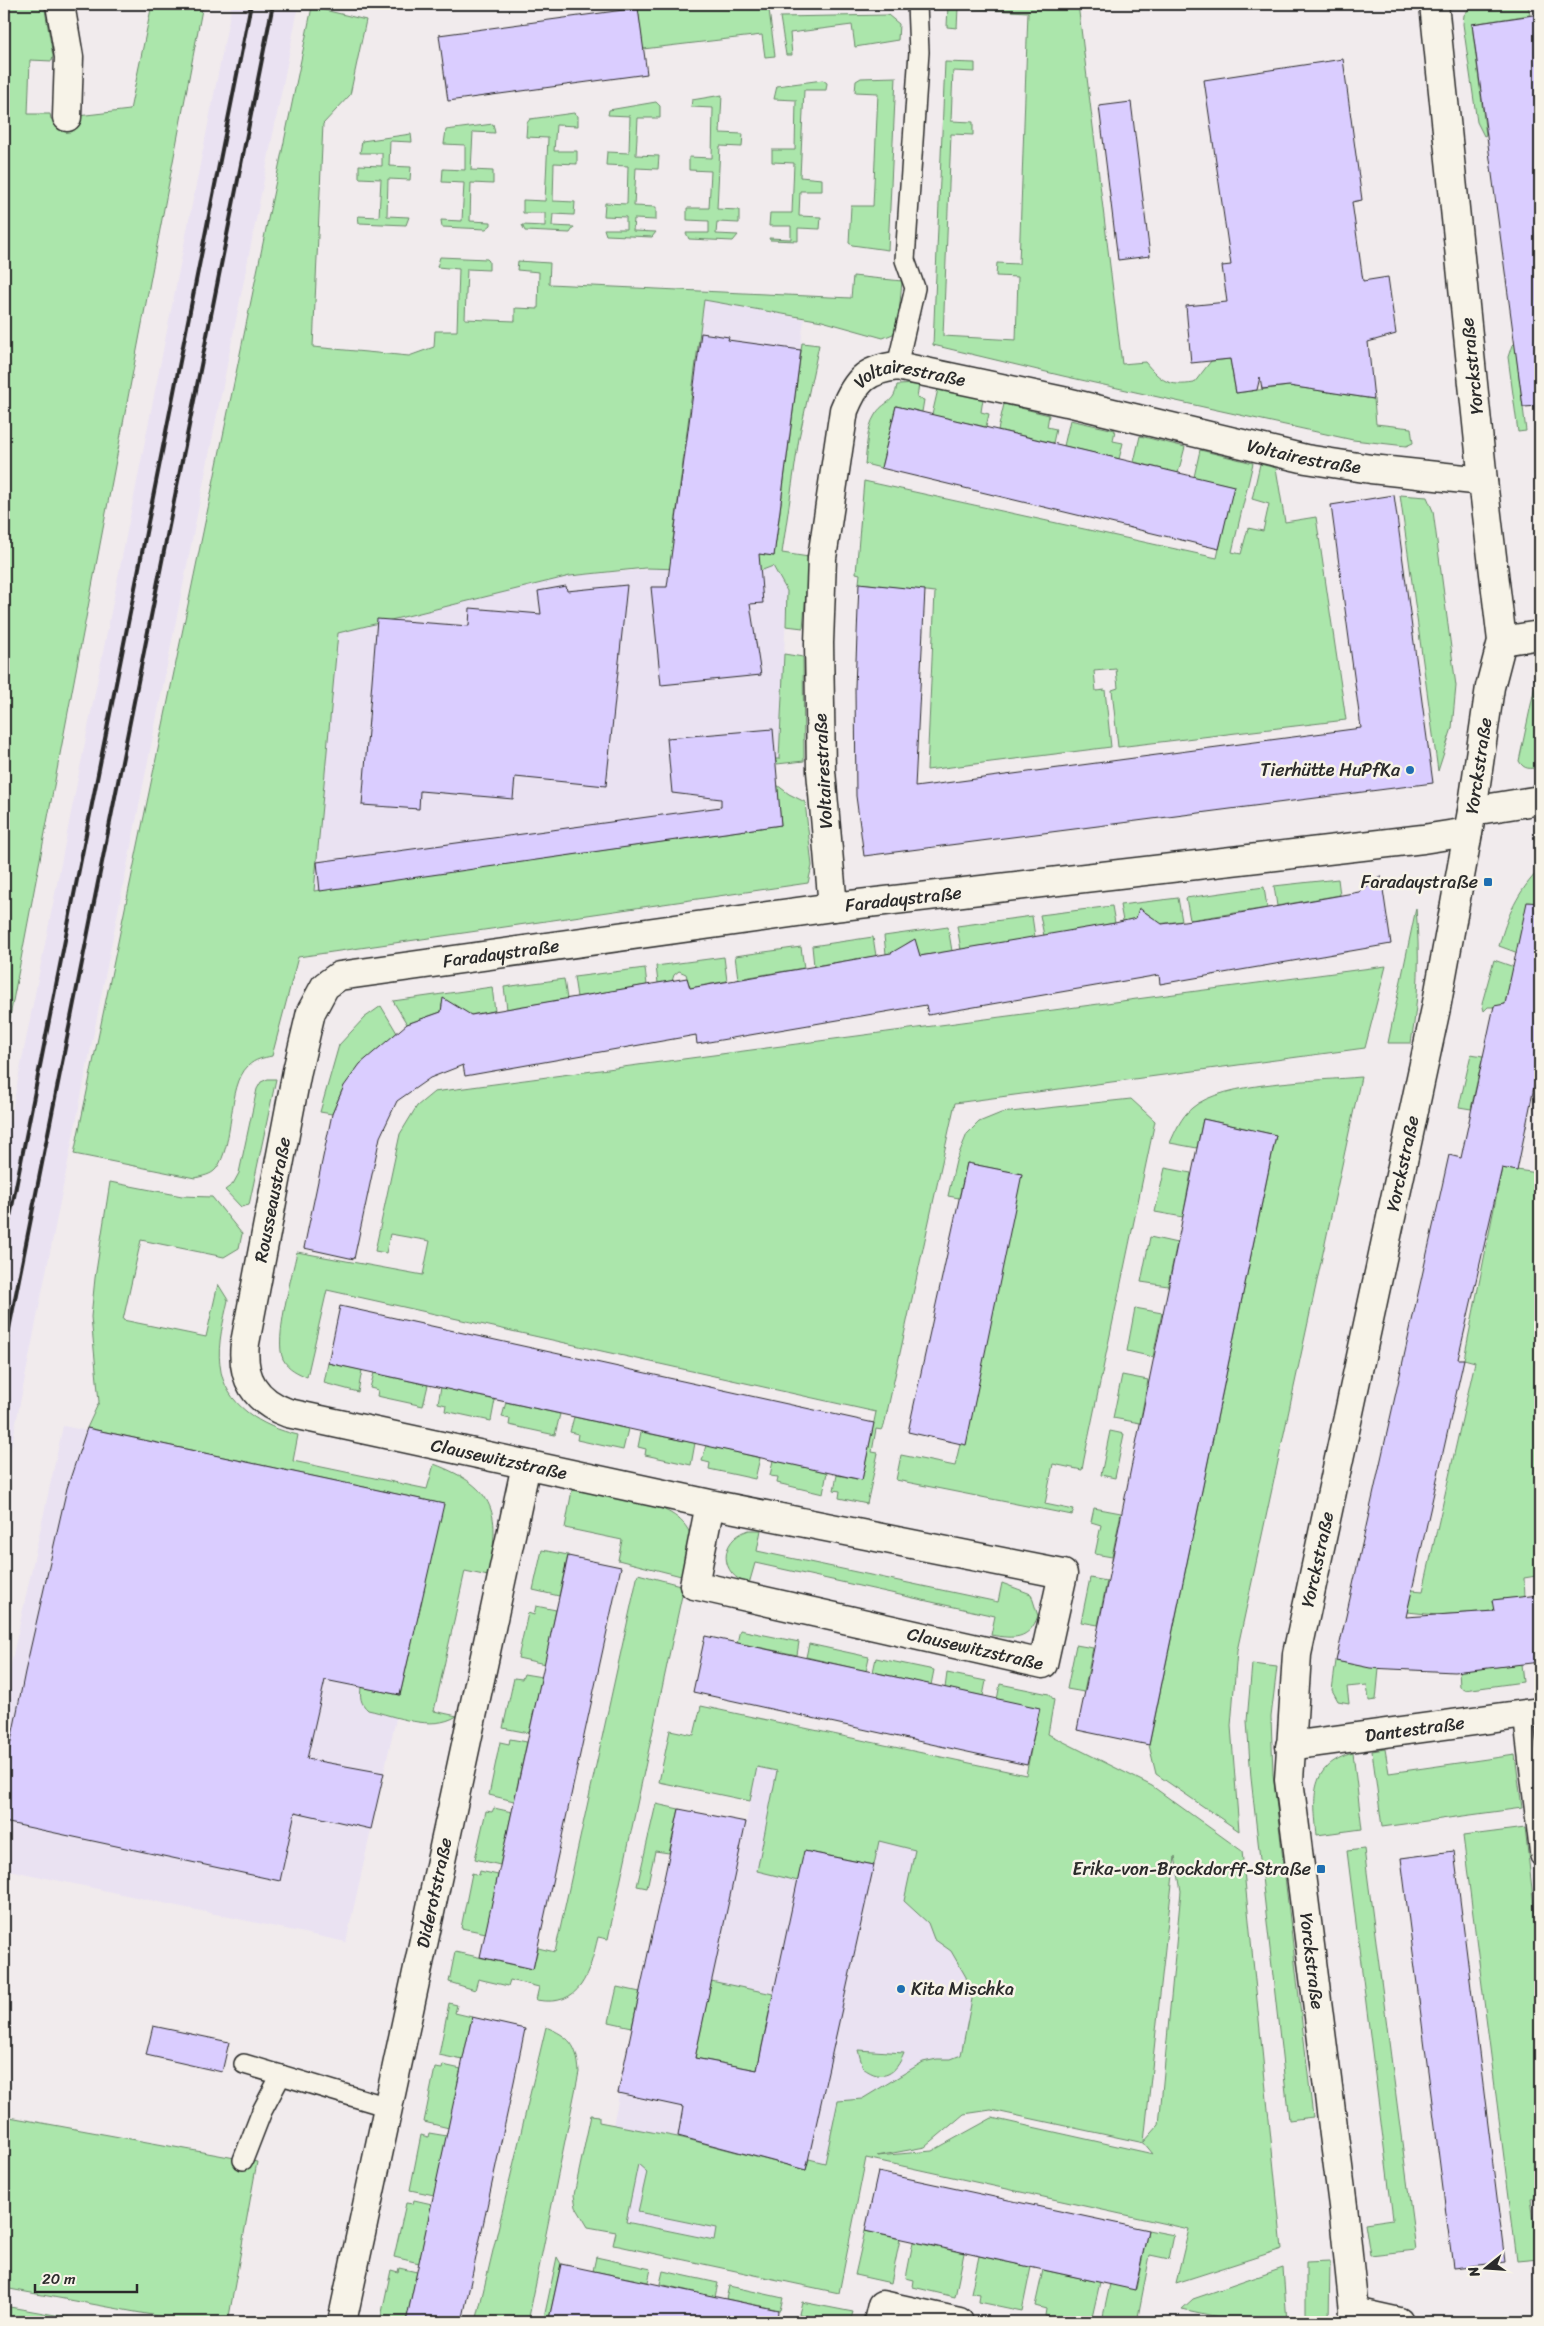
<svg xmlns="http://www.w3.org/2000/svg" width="1544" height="2326" font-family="Sriracha,sans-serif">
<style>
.built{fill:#eae2f2}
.green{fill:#abe6ab;stroke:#6b886b;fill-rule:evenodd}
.building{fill:#dacdff;stroke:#2b2b2b}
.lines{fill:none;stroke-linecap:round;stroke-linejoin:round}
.lane-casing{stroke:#2b2b2b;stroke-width:22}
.street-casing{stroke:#2b2b2b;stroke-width:31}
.lane{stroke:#f7f3e8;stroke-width:19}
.street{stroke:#f7f3e8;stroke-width:28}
.rail{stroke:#2b2b2b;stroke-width:4}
.poi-dot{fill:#1f6fb2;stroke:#f7f3e8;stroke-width:2}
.labels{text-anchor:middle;stroke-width:5;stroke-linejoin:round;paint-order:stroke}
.street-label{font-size:18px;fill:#2b2b2b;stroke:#f7f3e8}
.poi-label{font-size:18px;fill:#2b2b2b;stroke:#f7f3e8;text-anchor:end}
</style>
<rect width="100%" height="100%" fill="#f1ebed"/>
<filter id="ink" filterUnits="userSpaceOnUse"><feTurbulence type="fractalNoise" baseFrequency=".02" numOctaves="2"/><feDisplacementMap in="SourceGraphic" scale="10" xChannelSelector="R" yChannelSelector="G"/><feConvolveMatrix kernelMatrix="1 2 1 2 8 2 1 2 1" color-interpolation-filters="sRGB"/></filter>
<g filter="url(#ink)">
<!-- built -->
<g class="built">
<path d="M232,4H299L4,1483V1150Z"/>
<path d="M704,300L804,319L773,565L787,591L779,759L776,764L781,825L314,891L338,633L570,576L662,568L673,540Z"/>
<path d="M63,1426L444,1504L346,1942L4,1869V1696Z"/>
<path d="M757,1767L1175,1853L1144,2143L991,2110L857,2129L828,2265L626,2221L644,2132L613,2125L679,1809L746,1822Z"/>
</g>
<!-- green -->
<g class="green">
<path d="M4,4H44L53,56L52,61L30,60L28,114H50L51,119L130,110L152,4H203L4,1048Z"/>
<path d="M618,4H735L769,10L775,56L765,57L762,35L643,49L638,8L618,10Z"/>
<path d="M948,4H1078L1122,364L1145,362C1161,381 1169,387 1194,383L1211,361L1230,359L1236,393L1289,386L1374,399L1376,424L1411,428L1413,443L1406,446L1353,440L1063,376L933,345L945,62L975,63V72L953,71L951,121L973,122V135L951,134L943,336L1016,340L1018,277L996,276L997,263L1019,264L1028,12L958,8L957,28L947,27Z"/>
<path d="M1473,4H1528L1530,15L1472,24L1486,135L1484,136L1477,122L1463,24L1464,15Z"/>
<path d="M312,7L366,20L350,95L323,124L313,347L409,356L434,347L435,331H457L459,269L437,267L440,257L487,259L489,261V270L467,269L465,319L515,321V308L538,309L539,272L517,270L518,261L550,263L549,284L851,298L853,276L902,281L898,325L893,334L883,338L822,321L704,300L673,540L774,556L802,343L819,345L799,438L782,553L809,557L803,628L786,626L787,591L773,566L760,571L645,568L570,576L338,633L314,891L781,825L777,785L789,794L805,802L812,866L808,883L298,957L272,1056C263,1058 255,1059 248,1066C227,1086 235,1145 216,1169C211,1175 203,1176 195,1178L74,1154Z"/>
<path d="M888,15L899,24L898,40L855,47L852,25L790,33L792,55H786L780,17Z"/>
<path d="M896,77L888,250L852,245L849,243L851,206H873L878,93L855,92L856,81L861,78Z"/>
<path d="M823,80L827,83L826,90H804L800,177L822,179V191H800L799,216L821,217L820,229L798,228V241L770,240L769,238L791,239V226H769L770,213H792L794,163L772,162V150H795L796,100L774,99L777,86Z"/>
<path d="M722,95L720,133L743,134L742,147L720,146L717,209L739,210V223L717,222L716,234L738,235L733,241L689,239L686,233H709V221L687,220V208H709L711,171L689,170V157L712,158L713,108L691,107L692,100Z"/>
<path d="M656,102L660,106V118H638L636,155L659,156L658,169L636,168L634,206L656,207V220L634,219L633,231L656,232L652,237L606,235L604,229H626V217L604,216L605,203L627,204L628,166L606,165L607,152L629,153L630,116L608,115L609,110Z"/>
<path d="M574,113L578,116V126L556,125L554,151H577V164L554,163L553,201L575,202L574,215L553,214L552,226L574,227L570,233L525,231L522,225L545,226V213H523V200L545,201L548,138L526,137L527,123L530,119Z"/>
<path d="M493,124L495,133L473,132L471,170L493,171V184L471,183L470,221L491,222V225L486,229L442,227L441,220L462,221L464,183L442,182L443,169L465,170V145L444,144L446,130Z"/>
<path d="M411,134L412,142L390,141L389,166L411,167L410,180L388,179L387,216L409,217L406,225L359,223L358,216L379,217L381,179L359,178V165L382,166V153H360L362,141Z"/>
<path d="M1515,344L1526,431L1518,432L1508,357L1512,345Z"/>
<path d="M919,384L917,398L924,400L922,412L896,406L881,468L865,464C867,449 866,429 875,415C884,400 894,405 897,385Z"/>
<path d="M938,389L983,399L981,412L989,414L986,427L932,415Z"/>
<path d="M1004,404L1049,415L1047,427L1056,429L1053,443L998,430Z"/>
<path d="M1070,420L1115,430L1113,441L1123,443L1119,459L1064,446Z"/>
<path d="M1140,436L1185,447L1178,473L1134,462Z"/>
<path d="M1200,450L1253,463L1232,552L1241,554L1248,528L1263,531L1269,504L1252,499L1260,464L1276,468L1285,522L1316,517L1346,720L1118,747L1112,690L1118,688L1116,669L1094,671L1096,691L1105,690L1111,747L927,770L935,592L859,583L860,574L856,573L864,481L1217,558L1233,486L1194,477Z"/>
<path d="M1400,495L1427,497L1433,511L1456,686L1452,728L1438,771Z"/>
<path d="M784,654L803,657L804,761L777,764L775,759H779Z"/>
<path d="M1540,680V767C1530,769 1524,770 1519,761L1536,681Z"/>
<path d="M1540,869V913L1529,929L1518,953L1499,946C1507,916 1518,891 1540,869Z"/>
<path d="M1338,879L1340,895L1277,906L1274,886Z"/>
<path d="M1264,887L1267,908L1190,920L1186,898Z"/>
<path d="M1178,898L1182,921L1151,925L1149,915L1143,911L1138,913L1136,919L1123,921L1120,905Z"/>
<path d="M1112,906L1115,923L1044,936L1040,915Z"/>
<path d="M1416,908C1420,954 1419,997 1411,1043H1388Z"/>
<path d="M1032,916L1035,937L961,950L957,926Z"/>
<path d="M948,927L952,951L920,956L916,944L911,941L905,945V951L886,954L884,936Z"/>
<path d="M873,937L876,956L814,966L812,946Z"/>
<path d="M801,947L804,968L738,979L735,956Z"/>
<path d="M724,957L727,981L690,988L686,974L679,971L674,975L672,981L658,983L656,966Z"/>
<path d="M1494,960L1514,967L1504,1007H1488L1484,1011L1482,1003Z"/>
<path d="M1386,966L1365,1048L955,1103L884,1426L882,1430L876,1429L872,1452L878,1453L867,1504L839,1498L840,1491L834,1490L837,1475L862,1480L876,1412L327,1290L307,1377C298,1373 288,1369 283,1359C274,1340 292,1275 297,1252L423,1275L430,1241L390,1234L386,1253L375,1251L400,1134L417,1106L434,1092Z"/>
<path d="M645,968L647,985L577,997L574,977Z"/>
<path d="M564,979L567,999L507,1009L504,987Z"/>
<path d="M492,987L495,1011L457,1017L447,1001L442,1004L441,1012L407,1024L393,1001Z"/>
<path d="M381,1006L397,1033L344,1086L332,1114L320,1112L339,1045L364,1018Z"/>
<path d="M1471,1054L1483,1056L1471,1109L1459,1107Z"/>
<path d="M1361,1077L1237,1651L1231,1726L1239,1831L1156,1774L1149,1745L1276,1135L1203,1119L1197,1148L1170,1143C1176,1130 1181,1117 1192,1108C1222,1081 1320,1081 1361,1077Z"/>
<path d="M268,1079H276L249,1205L241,1207L225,1190L233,1184L239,1173L257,1089L261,1082Z"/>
<path d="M1131,1099L1155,1121L1084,1459L1082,1470L1053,1464L1045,1504L1074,1510L1072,1515L896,1480L901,1455L955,1466L1021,1174L967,1163L959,1198L948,1196L956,1161L967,1134L979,1122L1001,1113Z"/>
<path d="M1540,1165V1555L1538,1557L1536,1576L1524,1578L1525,1597L1493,1600L1494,1611L1437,1615L1407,1612L1412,1590L1423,1591L1475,1362L1464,1359L1502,1168L1538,1173Z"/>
<path d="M1165,1168L1191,1173L1183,1217L1155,1212Z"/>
<path d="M110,1182L182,1196L212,1197L242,1234L239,1248L224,1257L141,1240L123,1320L206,1337L218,1284L228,1300C224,1320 217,1343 220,1365C224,1405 262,1427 298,1435L293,1461L427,1489L434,1464C497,1488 501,1514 488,1576L465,1571L434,1711L457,1716C431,1732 396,1716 368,1710C360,1703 360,1697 361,1687L400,1695L443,1504L87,1428L99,1402L91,1317L95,1278Z"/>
<path d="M1150,1237L1177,1243L1168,1286L1141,1282Z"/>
<path d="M1135,1308L1162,1313L1153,1357L1127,1351Z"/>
<path d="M328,1363L362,1370L358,1392L324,1383Z"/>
<path d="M374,1373L428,1385L423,1406L377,1396L378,1390L370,1388Z"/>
<path d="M1122,1375L1148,1380L1140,1423L1113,1418Z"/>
<path d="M441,1387L495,1400L491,1421L445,1411L446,1405L438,1403Z"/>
<path d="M506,1402L560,1414L555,1435L509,1425L510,1419L502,1417Z"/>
<path d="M574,1417L628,1429L623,1450L577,1440L578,1434L570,1432Z"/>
<path d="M1110,1431L1124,1434L1115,1478L1101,1475Z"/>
<path d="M641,1432L695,1443L691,1465L645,1455L646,1449L638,1447Z"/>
<path d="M706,1445L760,1458L755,1479L709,1469L710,1463L702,1461Z"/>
<path d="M773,1460L827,1472L823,1494L777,1483L778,1477L770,1476Z"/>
<path d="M572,1490H580C611,1496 689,1501 692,1543C693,1553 687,1567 685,1577L618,1560L622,1540L565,1528Z"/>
<path d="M1094,1508L1121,1513L1112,1557L1095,1554L1101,1525L1091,1522Z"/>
<path d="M749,1530H761L757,1551L998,1602L1002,1583L1031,1594L1038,1616C1029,1640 1014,1639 991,1635L995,1616L755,1563L749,1584C719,1575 718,1540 749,1530Z"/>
<path d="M542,1550L568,1555L559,1596L533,1590Z"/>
<path d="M638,1574L684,1586L608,1939L598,1937C589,1973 582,2008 536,2000L539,1987L510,1980L508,1986L478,1979L475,1990L449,1982L455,1952L533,1969L538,1948L555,1952Z"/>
<path d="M1090,1578L1107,1581L1098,1625L1081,1622Z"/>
<path d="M536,1606L556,1610L545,1664L518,1658L528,1613L534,1615Z"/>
<path d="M740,1630L799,1642L797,1655L737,1643Z"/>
<path d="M809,1644L869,1657L866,1671L806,1657Z"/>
<path d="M1076,1645L1093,1648L1084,1692L1067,1689Z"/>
<path d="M876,1658L934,1670L931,1685L873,1672Z"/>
<path d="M1336,1661L1379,1669L1376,1700L1369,1701L1367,1685L1347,1687L1349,1703L1338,1701L1332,1690Z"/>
<path d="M1252,1664L1277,1667L1271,1717L1273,1774L1313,2117L1289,2120L1251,1778L1247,1721Z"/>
<path d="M1521,1664L1523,1682L1465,1690L1460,1687L1459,1671Z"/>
<path d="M947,1673L986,1681L983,1696L945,1688Z"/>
<path d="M524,1674L542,1677L529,1733L503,1728L514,1678L522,1679Z"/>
<path d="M1000,1684L1049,1694L1054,1700L1048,1734L1152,1786L1242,1851L1282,2249L1176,2283L1189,2229L866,2158L839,2293L619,2246L613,2245L616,2232L588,2227L576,2207L574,2195L591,2115L599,2116V2122L683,2138L806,2170L809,2159L825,2163L838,2101L862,2099L923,2062L937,2059H951L961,2055L972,1999L966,1977L951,1951L934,1939L928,1923L904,1901L915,1850L879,1841L874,1865L805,1851L798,1881L757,1871L777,1771L757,1767L750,1801L659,1782L670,1730L694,1735L701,1706L1026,1775L1039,1709L997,1700ZM1175,1856L1181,1891L1159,2125L1144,2142ZM991,2110L1144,2143L1153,2154L992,2118L932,2151L877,2156L925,2147L964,2114ZM638,2164L647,2172L638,2212L716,2228L714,2240L626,2222Z"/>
<path d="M510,1739L527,1742L514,1801L489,1795L500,1742L509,1744Z"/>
<path d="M1385,1749L1389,1773L1515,1755L1522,1808L1382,1827L1372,1751Z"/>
<path d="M1353,1753L1362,1829L1317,1835C1313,1797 1309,1765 1353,1753Z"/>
<path d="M656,1804L679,1809L669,1853L655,1851L647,1888L637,1886Z"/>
<path d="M494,1808L512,1812L500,1865L475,1859L486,1811L492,1812Z"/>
<path d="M1525,1828L1535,1915L1540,1921V2196L1531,2198L1539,2258L1517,2260L1463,1836Z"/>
<path d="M1364,1849L1416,2250L1370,2255L1365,2223L1393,2219L1347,1851Z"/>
<path d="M480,1871L498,1875L486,1933L461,1928L472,1873L479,1875Z"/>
<path d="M711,1981L773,1994L757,2070L695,2058Z"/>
<path d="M617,1987L640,1992L632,2027L609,2022Z"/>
<path d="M449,2003L457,2005L455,2013L472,2017L463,2060L439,2055Z"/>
<path d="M546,2027C570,2037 577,2045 579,2072L528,2322H476Z"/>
<path d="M858,2050L904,2053C896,2074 883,2083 863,2068Z"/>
<path d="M443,2065L461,2069L449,2128L424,2122L435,2068L442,2069Z"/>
<path d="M4,2116L257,2162L228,2322H190L4,2288Z"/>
<path d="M429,2133L447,2136L434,2195L410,2190L421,2135L428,2137Z"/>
<path d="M414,2200L432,2204L419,2263L394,2257L406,2203L413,2204Z"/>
<path d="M1148,2230L1174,2235L1169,2259L1150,2255L1137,2322L1102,2321L1110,2284L1136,2289Z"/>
<path d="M865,2231L900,2239L891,2283L855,2275Z"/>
<path d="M913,2242L964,2253L955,2297L913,2287L914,2280L906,2278Z"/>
<path d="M979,2256L1031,2267L1022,2311L979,2302L980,2294L971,2293Z"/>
<path d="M557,2257L561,2264L549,2319L544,2318Z"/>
<path d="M596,2257L651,2269L648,2282L593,2271Z"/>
<path d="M1330,2261L1329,2322H1306V2262Z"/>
<path d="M399,2268L417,2272L406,2322H380L391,2270L398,2272Z"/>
<path d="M1283,2268L1287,2322H1232V2320L1182,2309L1193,2299Z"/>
<path d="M1043,2270L1100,2282L1091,2322H1075L1045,2316L1046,2309L1035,2306Z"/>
<path d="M663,2271L718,2283L715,2297L660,2284Z"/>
<path d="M729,2286L783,2298L780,2310L726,2299Z"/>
<path d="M802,2302L853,2312L850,2322H833L799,2314Z"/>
<path d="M4,2306L95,2322H4Z"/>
</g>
<!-- building -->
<g class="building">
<path d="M638,8L647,74L448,101L439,35Z"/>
<path d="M1540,14V406L1523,407L1472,24Z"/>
<path d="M1343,59L1362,200L1352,202L1363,281L1388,277L1396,334L1368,342L1374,399L1289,386L1262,389L1260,377L1257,390L1236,393L1230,359L1191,363L1186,306L1227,302L1222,266L1231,265L1204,80Z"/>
<path d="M1131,102L1150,256L1118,260L1099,106Z"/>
<path d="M701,333L729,337L728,340L801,350L774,556L759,554L763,603L750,604L761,675L661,685L651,587H667Z"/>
<path d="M896,406L1234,486L1219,549L881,468Z"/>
<path d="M1394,495L1433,783L864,856L856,796L855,687L859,583L925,590L915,787L1361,728L1331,505Z"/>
<path d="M627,585L606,786L515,777L513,799L420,791L419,809L362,805L377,619L469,626L470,608L541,614L538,591L566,586L567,591Z"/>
<path d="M773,729L781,825L320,891L317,862L721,807V799L672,793L667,738Z"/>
<path d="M1381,876L1391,944L1160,984L1159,975L928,1015L926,1005L697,1044L696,1035L465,1076L463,1065L430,1078L397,1101L380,1137L354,1259L304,1248L332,1114L344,1086L360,1064L407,1024L441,1012L443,998L471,1015L687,978L690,988L891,953L915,939L920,956L1115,923L1136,918L1139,908L1162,924L1228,915L1359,892Z"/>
<path d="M1527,902L1540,903V1057L1517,1171L1502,1168L1458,1359H1464L1406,1617L1494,1611L1492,1600L1540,1595V1662L1454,1672L1370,1668L1336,1661L1449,1155L1461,1158L1494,1006L1505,1004Z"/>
<path d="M1203,1119L1276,1135L1149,1745L1077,1730Z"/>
<path d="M967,1163L1022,1174L966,1445L908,1432Z"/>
<path d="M340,1306L874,1423L862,1480L328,1363Z"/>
<path d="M87,1428L444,1504L400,1695L325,1680L315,1724L307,1759L384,1773L371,1829L295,1812L280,1881L4,1822V1776L25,1672L67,1488Z"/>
<path d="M568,1556L621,1567L533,1969L480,1957Z"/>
<path d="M705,1636L1040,1708L1027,1765L693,1692Z"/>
<path d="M679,1809L746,1822L695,2058L757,2070L804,1851L874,1865L806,2170L678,2136L683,2107L618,2093Z"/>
<path d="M1454,1851L1505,2262L1453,2268L1401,1858Z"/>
<path d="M472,2017L525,2029L511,2096L462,2322H406Z"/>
<path d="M153,2026L229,2042L222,2072L146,2055Z"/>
<path d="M878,2172L1148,2230L1135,2290L865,2231Z"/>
<path d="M561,2264L778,2310L777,2322H566L549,2319Z"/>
</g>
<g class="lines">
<defs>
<g id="lane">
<path d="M897,366L915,288L905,260L919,52L917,4"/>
<path d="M1523,1714L1540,1856"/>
<path d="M244,2064L388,2107"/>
<path d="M243,2160L262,2111L281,2075"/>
</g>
<g id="street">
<path d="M60,4L69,57L67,117"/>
<path d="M1502,641L1540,635"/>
<path d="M1472,811L1540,800"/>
<path id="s1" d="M833,907L821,771L819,643L822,558L844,410C856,381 865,370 897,366L1067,402L1306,459L1371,469L1483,481"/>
<path id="s2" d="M710,1504L694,1585L1043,1664L1063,1574L710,1504L288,1413C255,1401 241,1378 245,1343L297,1071L311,1012L325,986L339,976L833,907L1423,839L1468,832"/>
<path id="s3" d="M1290,1746L1540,1712"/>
<path d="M1354,2312L1399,2322"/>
<path id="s4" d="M342,2322L526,1465"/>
<path d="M878,2322L882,2305L959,2322"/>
<path id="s5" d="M1353,2322L1354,2312L1343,2206L1289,1780L1297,1654L1436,1008L1472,811L1490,687L1502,641L1483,481L1434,4"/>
</g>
</defs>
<!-- lane casing -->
<use href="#lane" class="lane-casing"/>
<!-- street casing -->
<use href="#street" class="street-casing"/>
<!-- lane -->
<use href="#lane" class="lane"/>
<!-- street -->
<use href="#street" class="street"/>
<!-- rail -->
<g class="rail">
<path d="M4,1247L251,4"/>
<path d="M4,1354L273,4"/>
</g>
</g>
</g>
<!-- markers -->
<g class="poi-dot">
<circle cx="1410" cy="770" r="5"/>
<rect x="1483" y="877" width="10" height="10" rx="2.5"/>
<rect x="1316" y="1864" width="10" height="10" rx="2.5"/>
<circle cx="901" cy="1989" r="5"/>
</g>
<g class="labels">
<!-- street labels -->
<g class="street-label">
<text transform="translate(1472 366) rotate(-96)" y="6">Yorckstraße</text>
<text dy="6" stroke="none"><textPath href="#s1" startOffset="585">Voltairestraße</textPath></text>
<text dy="6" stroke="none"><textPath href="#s1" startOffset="990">Voltairestraße</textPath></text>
<text dy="6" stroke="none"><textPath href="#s5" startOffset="1579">Yorckstraße</textPath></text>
<text transform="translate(823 771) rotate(-93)" y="6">Voltairestraße</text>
<text dy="6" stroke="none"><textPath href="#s2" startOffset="2368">Faradaystraße</textPath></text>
<text dy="6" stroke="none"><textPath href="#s2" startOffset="1962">Faradaystraße</textPath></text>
<text dy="6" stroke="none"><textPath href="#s5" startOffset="1174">Yorckstraße</textPath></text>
<text dy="6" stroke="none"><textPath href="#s2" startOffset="1560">Rousseaustraße</textPath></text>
<text transform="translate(499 1459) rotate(12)" y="6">Clausewitzstraße</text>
<text dy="6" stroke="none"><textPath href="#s5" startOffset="769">Yorckstraße</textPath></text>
<text dy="6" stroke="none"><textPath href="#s2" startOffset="371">Clausewitzstraße</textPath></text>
<text dy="6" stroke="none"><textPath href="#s3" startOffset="126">Dantestraße</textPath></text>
<text dy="6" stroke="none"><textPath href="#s4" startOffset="439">Diderotstraße</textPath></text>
<text transform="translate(1312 1961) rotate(83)" y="6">Yorckstraße</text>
</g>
<!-- poi labels -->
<g class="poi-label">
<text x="1400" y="776">Tierhütte HuPfKa</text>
<text x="1478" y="888">Faradaystraße</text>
<text x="1311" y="1875">Erika-von-Brockdorff-Straße</text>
<text x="911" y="1995" text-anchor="start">Kita Mischka</text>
</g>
</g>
<!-- margin -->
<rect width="1544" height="2326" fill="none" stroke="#f7f3e8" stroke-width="20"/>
<rect x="10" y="10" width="1524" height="2306" fill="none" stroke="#2b2b2b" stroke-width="2" filter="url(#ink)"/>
<!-- north arrow -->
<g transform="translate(1486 2268) rotate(253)" stroke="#f7f3e8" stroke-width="4" paint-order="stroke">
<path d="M0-4L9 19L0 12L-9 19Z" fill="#2b2b2b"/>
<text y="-8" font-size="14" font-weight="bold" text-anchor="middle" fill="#2b2b2b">N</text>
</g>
<!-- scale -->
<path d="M35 2284v8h102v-8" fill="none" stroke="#2b2b2b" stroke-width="2.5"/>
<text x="42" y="2284" font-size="15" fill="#2b2b2b" stroke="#f7f3e8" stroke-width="4" paint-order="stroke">20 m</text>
</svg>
